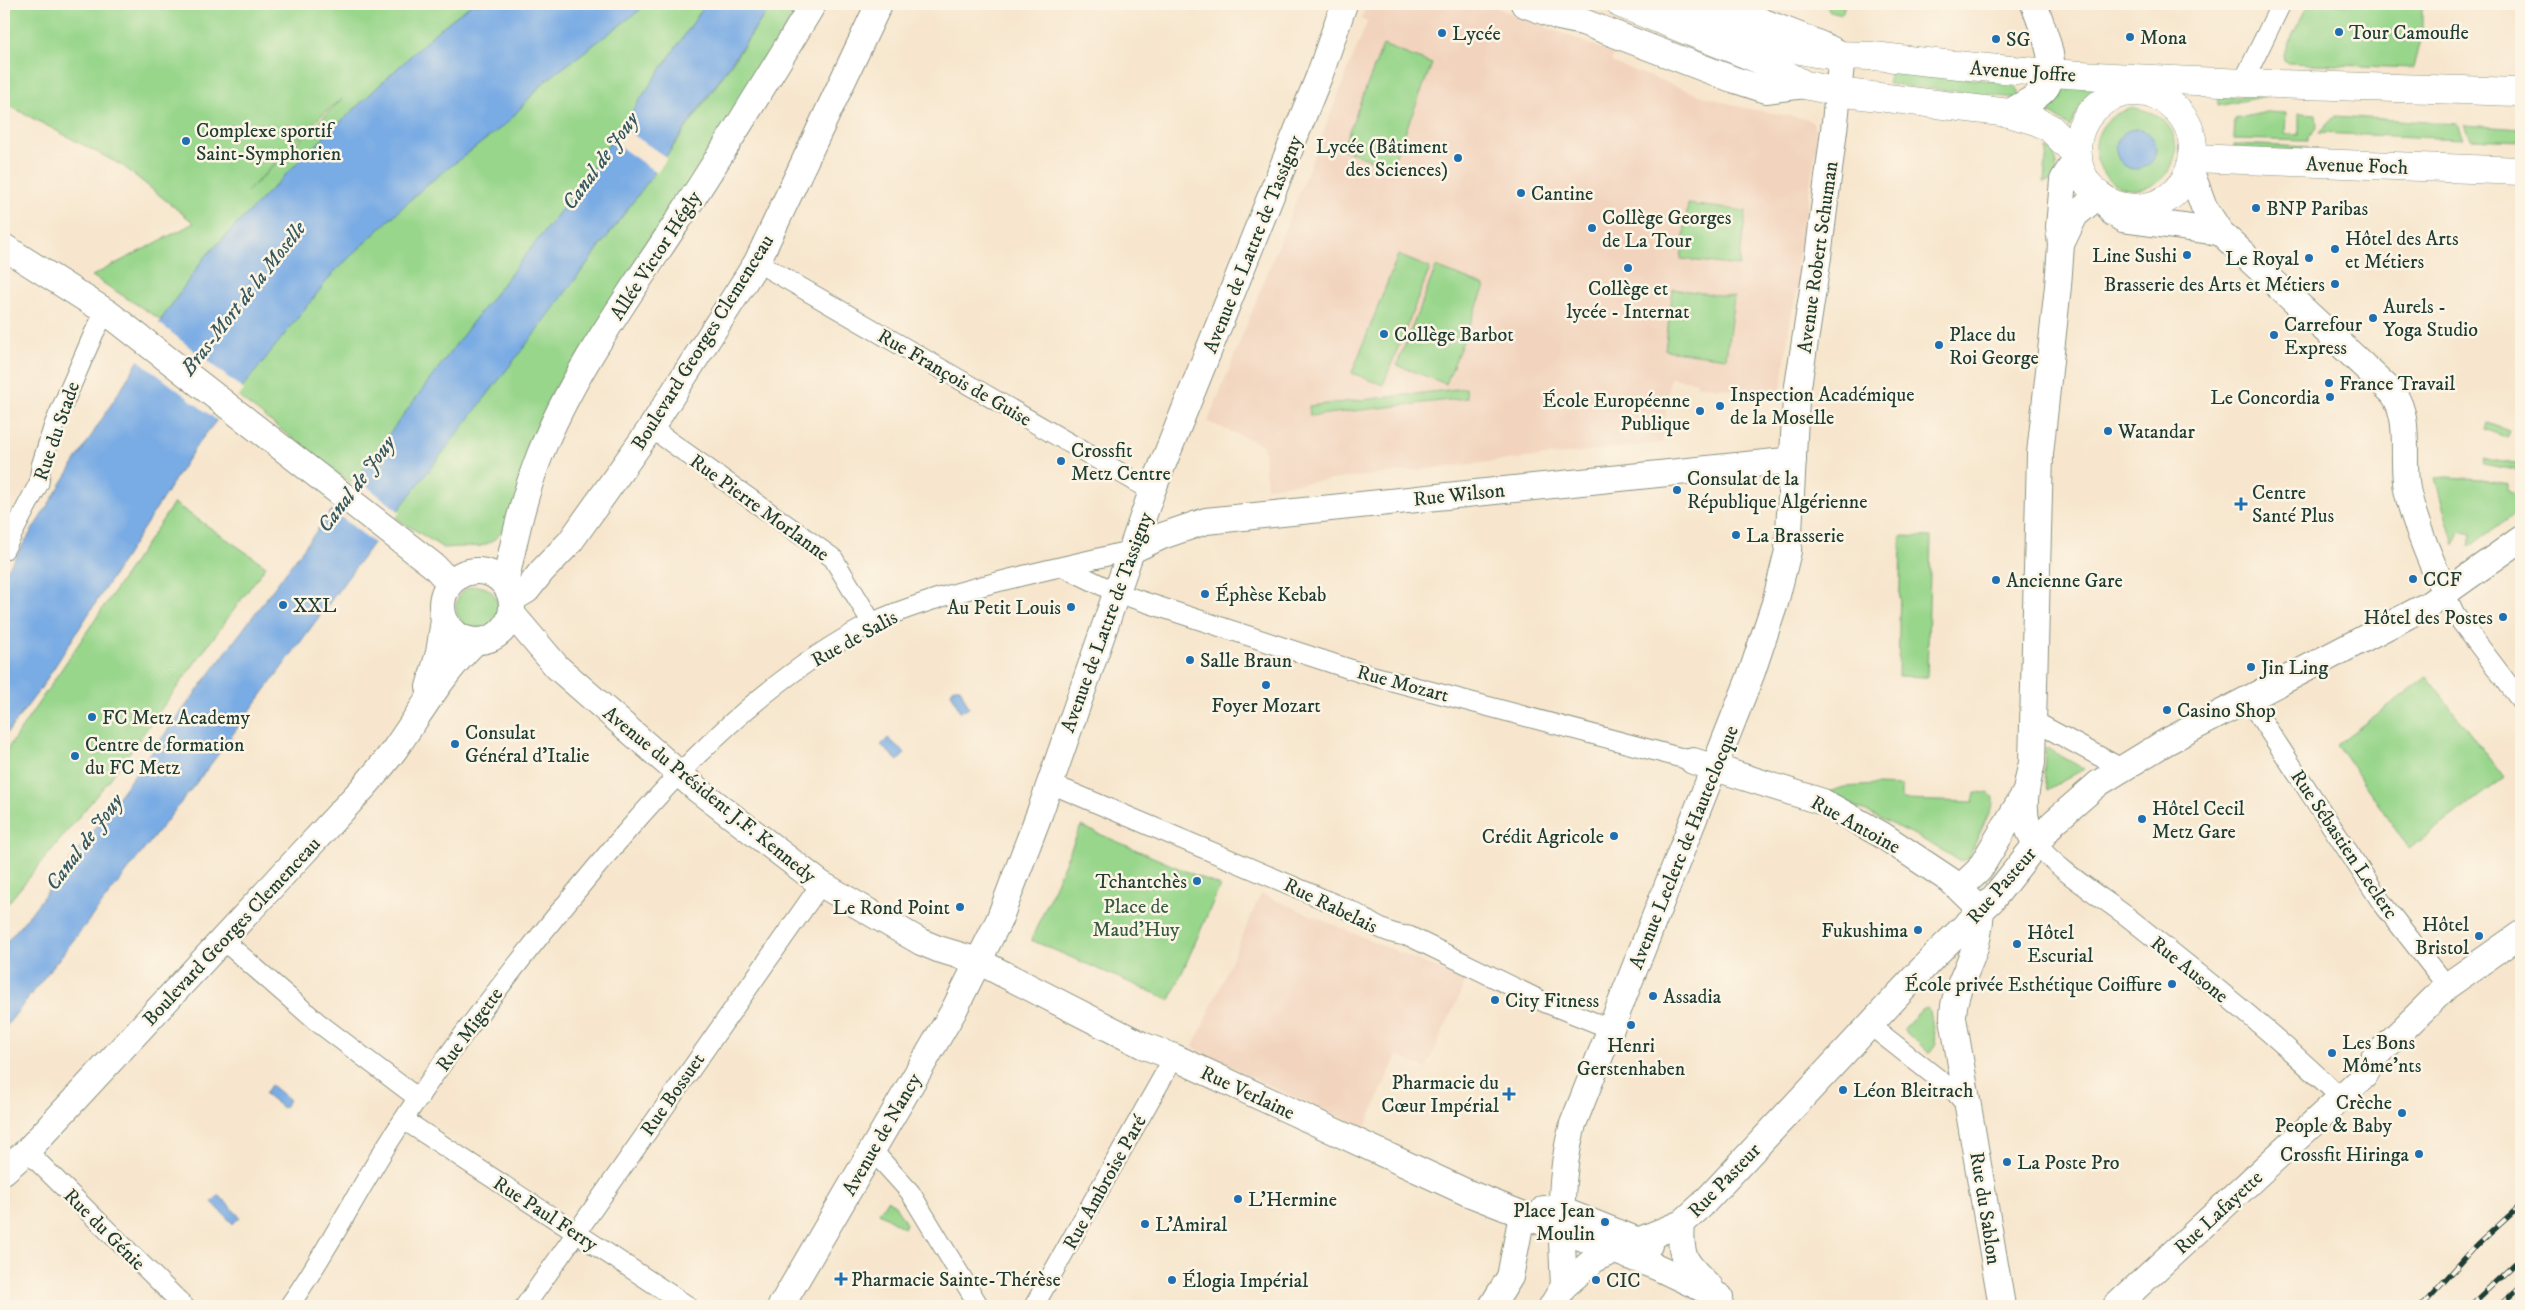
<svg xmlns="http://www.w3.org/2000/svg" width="2525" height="1310" font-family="'IM FELL DW Pica',serif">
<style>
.built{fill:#f2d4be}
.green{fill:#98d68b;stroke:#5c8a60;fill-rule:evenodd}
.water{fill:#79abe4;stroke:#4c748c}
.pier{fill:#f7e6cd}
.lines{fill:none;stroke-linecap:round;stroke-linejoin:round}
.street-casing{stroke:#8b9280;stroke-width:21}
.secondary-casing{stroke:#8b9280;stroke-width:28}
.primary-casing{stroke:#8b9280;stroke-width:29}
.street{stroke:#fff;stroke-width:19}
.secondary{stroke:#fff;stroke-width:26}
.primary{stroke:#fff;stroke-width:28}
.rail-casing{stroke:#1f3d34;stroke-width:5.5}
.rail{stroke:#fcf5e5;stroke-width:4;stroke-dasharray:11;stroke-linecap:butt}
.poi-dot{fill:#1f6fb2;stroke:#fcf5e5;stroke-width:2}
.labels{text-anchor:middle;stroke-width:5;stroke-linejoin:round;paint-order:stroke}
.poi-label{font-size:20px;fill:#1f3d34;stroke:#fcf5e5;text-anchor:start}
.street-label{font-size:20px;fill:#1f3d34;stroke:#fcf5e5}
.park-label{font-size:20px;fill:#375c45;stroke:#fcf5e5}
.water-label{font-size:21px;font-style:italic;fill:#365860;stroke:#fcf5e5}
</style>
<rect width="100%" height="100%" fill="#fcf5e5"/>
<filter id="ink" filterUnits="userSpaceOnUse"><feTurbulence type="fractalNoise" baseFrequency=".02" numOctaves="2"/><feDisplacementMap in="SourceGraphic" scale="10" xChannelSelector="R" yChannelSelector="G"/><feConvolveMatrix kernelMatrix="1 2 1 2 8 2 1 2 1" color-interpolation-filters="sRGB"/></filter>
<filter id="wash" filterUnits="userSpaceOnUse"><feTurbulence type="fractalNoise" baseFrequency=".0096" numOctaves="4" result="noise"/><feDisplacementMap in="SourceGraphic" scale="20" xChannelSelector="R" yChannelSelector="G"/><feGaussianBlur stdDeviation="1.12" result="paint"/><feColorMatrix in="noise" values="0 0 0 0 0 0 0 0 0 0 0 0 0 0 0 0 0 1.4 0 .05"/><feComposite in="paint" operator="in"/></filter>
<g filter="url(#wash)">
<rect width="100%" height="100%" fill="#f7e6cd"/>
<!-- built -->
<g class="built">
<path d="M1367,4H1488L1614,54L1611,62L1697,94L1744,108L1807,119L1813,123L1816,134V149L1797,266L1799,278L1795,302L1791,314L1781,393L1778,390L1762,388V391L1755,390V392L1696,385L1697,382L1693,381L1670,378L1662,443L1267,487L1263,445L1208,422L1367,22L1361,19Z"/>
<path d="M1261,894L1466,981L1426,1069L1397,1055L1365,1128L1275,1089L1193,1047Z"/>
</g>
<!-- green -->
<g class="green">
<path d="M4,4H472L438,30L293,167L204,258L161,320L92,276L194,223L123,166L4,103ZM342,99L247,192L321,116Z"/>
<path d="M644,4H706L581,185L475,319L353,485L236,395L334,272L425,186L507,123L544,82L640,10Z"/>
<path d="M772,4H799L567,397L519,517L491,542L481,546L443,548L393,516C524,348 654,181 772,4Z"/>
<path d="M1825,4H1845L1842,14L1830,11Z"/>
<path d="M2308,4H2422V32L2413,68L2289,63L2284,60L2283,54Z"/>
<path d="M1383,45L1432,64L1391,168L1342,149Z"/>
<path d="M1891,71L2012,83L2021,97L2016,98L1888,84Z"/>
<path d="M2063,85L2100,89L2081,105L2070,127L2053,114L2037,111L2054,99Z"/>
<path d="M2253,90L2266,96L2218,106V96L2239,97Z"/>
<path d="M2134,108C2167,112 2187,140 2169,171C2164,179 2156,184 2148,187C2096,205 2069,121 2134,108ZM2136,129C2150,131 2158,145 2154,158L2131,169C2109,160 2112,133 2136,129Z"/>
<path d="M2267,112L2286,113L2285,134L2299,135V113L2316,114L2317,127L2308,137V141L2234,139L2235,119Z"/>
<path d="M2335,116L2457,124L2463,139L2319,133Z"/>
<path d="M2465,125L2521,129V141L2471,139Z"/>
<path d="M2234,144L2308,147V152L2234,149Z"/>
<path d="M2047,149H2052L2056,159L2057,180L2044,182Z"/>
<path d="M1688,204L1746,211L1739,266L1681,259Z"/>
<path d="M1398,255L1430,268L1383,385L1352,373Z"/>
<path d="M1436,267L1485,286L1446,384L1397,365Z"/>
<path d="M1673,289L1734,297L1726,358L1665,350Z"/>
<path d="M1466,388L1467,398L1310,416L1309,406Z"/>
<path d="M2488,423L2510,431L2507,438L2486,429Z"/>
<path d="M2485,459L2521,465V471L2484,464Z"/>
<path d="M2447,477L2482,479L2508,484V491L2521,497V509L2469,547L2471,534L2459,531L2454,545L2435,478Z"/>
<path d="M174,503L266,566L110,779L4,908V754Z"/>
<path d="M1901,536L1931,537L1927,677L1898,676Z"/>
<circle cx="477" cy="607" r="21"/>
<path d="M2427,677L2504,778L2409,849L2337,744Z"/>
<path d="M2045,747L2084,769L2047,790L2044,772Z"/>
<path d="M1876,785L1902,786V800L1973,802L1975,792L1988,793L1993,797V804L1968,859L1961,861L1911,833L1826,793L1844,787Z"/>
<path d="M1081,826L1220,886L1170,1000L1031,940Z"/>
<path d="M1927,1008L1930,1011L1936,1045L1930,1053L1903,1030L1921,1010Z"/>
<path d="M887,1200L895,1205L906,1224L904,1228L879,1213Z"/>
</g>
<!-- water -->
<g class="water">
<path d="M472,4H644L640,10L544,82L507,123L425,186L334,272L197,445L41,688L4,737V575L139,360L161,320L204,258L293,167L438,30Z"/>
<path d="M706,4H772L647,183L542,324L379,535L211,764L4,1029V945L31,913L475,319L581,185Z"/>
<circle cx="2136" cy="149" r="20"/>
<path d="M954,688H960L969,708L960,712L951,692Z"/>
<path d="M888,738L905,753L898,761L881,745Z"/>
<path d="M271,1085L289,1100L283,1108L265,1094Z"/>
<path d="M219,1195L240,1217L233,1224L212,1202Z"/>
</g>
<!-- pier -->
<g class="pier">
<path d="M619,125L667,158L657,173L609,139Z"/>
<path d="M158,322L244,390L219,422L137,359Z"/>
<path d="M355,477L400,512L375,544L331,509Z"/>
</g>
</g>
<g filter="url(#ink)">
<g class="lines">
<defs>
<g id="street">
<path d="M2243,82L2281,4"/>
<path d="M757,262L1152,491"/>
<path d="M651,428L833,558L872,623"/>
<path d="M4,550L39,483L41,466L54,425L94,333L100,322L108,313"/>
<path d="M1064,567L1117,593L1362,673L1693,761"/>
<path d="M2445,593L2455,614L2521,701"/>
<path d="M2248,699L2382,903L2447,986"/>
<path d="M2034,721L2121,768"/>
<path d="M1049,783L1321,898C1334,904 1350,909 1362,917C1377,928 1391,935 1409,936L1546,1003L1611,1029"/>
<path d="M2037,844C2056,869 2103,898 2129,918C2201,975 2275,1034 2341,1098"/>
<path d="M223,940L316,1021L419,1099"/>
<path d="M1870,1025L1955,1092L1968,1107"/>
<path d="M404,1120L688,1306"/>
<path d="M872,1150L910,1192L979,1306"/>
<path d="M27,1151L184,1306"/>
<path d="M289,1306C328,1251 357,1191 394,1134C443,1058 499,986 556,916C646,806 742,691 870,624C893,612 918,605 942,597C1005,578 1068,566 1132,550"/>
<path d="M525,1306L821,884"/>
<path d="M1034,1306L1174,1057"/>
</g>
<g id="secondary">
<path d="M1524,4L1559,17L1583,22L1732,79L1766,90L1805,85"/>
<path d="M2009,113C2020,105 2039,98 2047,86C2060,65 2041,25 2034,4"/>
<path d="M2190,169L2204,207L2220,232L2393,393C2412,420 2401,457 2407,489C2413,520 2432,564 2445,593"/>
<path d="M2103,197L2113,213L2123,219L2220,232"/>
<path d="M2062,242L2075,215L2099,195"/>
<path d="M4,247L108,313L434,566L450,583"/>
<path d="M1132,550L1162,536L1206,521L1793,460"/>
<circle cx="477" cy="606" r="35"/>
<path d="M505,584C514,541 523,498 539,457C572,373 628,297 677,222C724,150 769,77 813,4"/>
<path d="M512,599L527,590L542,571L570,542L651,428L757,262L879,4"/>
<path d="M512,614L557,667L698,790L821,884L921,942L938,949L978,961L1142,1045L1174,1057L1468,1193L1659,1268L1720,1297"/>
<path d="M429,687L439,653L444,620"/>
<path d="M1693,761L1823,802L1882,835L1951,881L1981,910"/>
<path d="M2037,844C2018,820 2025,790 2032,763L2040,454L2058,286L2061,245L2059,227L2063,180L2078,156"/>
<path d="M1960,888L1979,870L2024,795"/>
<path d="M1981,910C1980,926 1978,941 1972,956C1964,978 1953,994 1953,1018L2002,1306"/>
<path d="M4,1171L27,1151L363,788C374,775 385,763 395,749C421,712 442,674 475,642"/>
<path d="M1544,1209L1561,1210L1649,1245"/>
<path d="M1682,1223C1679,1258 1685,1263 1710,1287"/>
<path d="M1564,1286C1561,1229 1558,1179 1573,1124L1752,672L1775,603L1788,551L1796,399L1818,257L1835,122L1842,55C1804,34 1762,25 1724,4"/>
<path d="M781,1306L953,1012L999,920L1040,812L1152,491L1320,74L1344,4"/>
<path d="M1492,1306L1510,1277L1522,1215"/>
<path d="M1552,1306L1564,1286L1596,1258L1682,1223L1702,1205L1939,951L1992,900L2053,823L2099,783L2166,742L2428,605L2521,539"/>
<path d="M2116,1306L2364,1076L2374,1058L2447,986L2521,934"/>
</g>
<g id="primary">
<path d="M1621,4L1758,59L1805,85L1838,92L2009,113L2036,121L2050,128L2078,156"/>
<path d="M1667,4C1713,22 1767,45 1815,53C1838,57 1862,54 1884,57C2095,83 2309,84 2521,92"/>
<circle cx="2135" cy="150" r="58"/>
<path d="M2193,158L2521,171"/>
</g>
</defs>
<!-- street casing -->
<use href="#street" class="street-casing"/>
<!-- secondary casing -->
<use href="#secondary" class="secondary-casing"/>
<!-- primary casing -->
<use href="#primary" class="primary-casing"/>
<!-- street -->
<use href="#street" class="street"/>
<!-- secondary -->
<use href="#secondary" class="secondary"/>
<!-- primary -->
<use href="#primary" class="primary"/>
<defs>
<g id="rail">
<path d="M2422,1306L2475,1247L2521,1205"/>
<path d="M2470,1306L2521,1258"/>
<path d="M2499,1306L2521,1286"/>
<path d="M2517,1306L2521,1302"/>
</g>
</defs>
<!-- rail casing -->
<use href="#rail" class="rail-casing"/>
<!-- rail -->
<use href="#rail" class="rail"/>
</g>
</g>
<!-- markers -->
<g class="poi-dot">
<circle cx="2339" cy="32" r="5"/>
<circle cx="1442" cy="33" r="5"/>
<circle cx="2130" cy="37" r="5"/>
<circle cx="1996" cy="39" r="5"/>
<circle cx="186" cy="141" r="5"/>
<circle cx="1458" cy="158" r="5"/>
<circle cx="1521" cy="193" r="5"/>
<circle cx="2256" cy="208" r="5"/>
<circle cx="1592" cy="228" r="5"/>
<circle cx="2335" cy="249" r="5"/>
<circle cx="2187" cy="255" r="5"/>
<circle cx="2309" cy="258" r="5"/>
<circle cx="1628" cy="268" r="5"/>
<circle cx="2335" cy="284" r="5"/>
<circle cx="2373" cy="318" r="5"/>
<circle cx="1384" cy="334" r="5"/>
<circle cx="2274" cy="335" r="5"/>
<circle cx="1939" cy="345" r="5"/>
<circle cx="2329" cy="383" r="5"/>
<circle cx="2330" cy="397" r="5"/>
<circle cx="1720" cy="406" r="5"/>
<circle cx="1700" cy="411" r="5"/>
<circle cx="2108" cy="431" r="5"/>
<circle cx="1061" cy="461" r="5"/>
<circle cx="1677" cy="490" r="5"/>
<path d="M2238.5 496.5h5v5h5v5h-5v5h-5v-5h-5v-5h5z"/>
<circle cx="1736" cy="535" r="5"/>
<circle cx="2413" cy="579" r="5"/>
<circle cx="1996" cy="580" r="5"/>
<circle cx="1205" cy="594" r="5"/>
<circle cx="283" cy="605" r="5"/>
<circle cx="1071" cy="607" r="5"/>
<circle cx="2503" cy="617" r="5"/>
<circle cx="1190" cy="660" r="5"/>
<circle cx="2251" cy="667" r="5"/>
<circle cx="1266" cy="685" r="5"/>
<circle cx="2167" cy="710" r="5"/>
<circle cx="92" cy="717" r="5"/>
<circle cx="455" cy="744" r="5"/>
<circle cx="75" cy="756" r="5"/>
<circle cx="2142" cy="819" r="5"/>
<circle cx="1614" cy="836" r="5"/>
<circle cx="1197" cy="881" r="5"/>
<circle cx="960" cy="907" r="5"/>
<circle cx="1918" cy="930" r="5"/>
<circle cx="2479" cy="936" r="5"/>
<circle cx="2017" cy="944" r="5"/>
<circle cx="2172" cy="984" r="5"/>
<circle cx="1653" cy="996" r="5"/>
<circle cx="1495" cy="1000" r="5"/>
<circle cx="1631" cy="1025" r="5"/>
<circle cx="2332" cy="1053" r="5"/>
<circle cx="1843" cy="1090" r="5"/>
<path d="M1506.5 1086.5h5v5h5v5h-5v5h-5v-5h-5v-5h5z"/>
<circle cx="2402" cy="1113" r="5"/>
<circle cx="2419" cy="1154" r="5"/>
<circle cx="2007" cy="1162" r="5"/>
<circle cx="1238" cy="1199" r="5"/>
<circle cx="1605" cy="1222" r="5"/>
<circle cx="1145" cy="1224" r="5"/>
<path d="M838.5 1271.5h5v5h5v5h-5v5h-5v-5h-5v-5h5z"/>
<circle cx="1172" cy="1280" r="5"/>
<circle cx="1596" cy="1280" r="5"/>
</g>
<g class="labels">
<!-- poi labels -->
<g class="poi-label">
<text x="2349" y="39">Tour Camoufle</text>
<text x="1452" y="40">Lycée</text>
<text x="2140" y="44">Mona</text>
<text x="2006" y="46">SG</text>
<text x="196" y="137">Complexe sportif<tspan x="196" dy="23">Saint-Symphorien</tspan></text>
<text x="1448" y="153" text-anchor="end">Lycée (Bâtiment<tspan x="1448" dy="23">des Sciences)</tspan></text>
<text x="1531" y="200">Cantine</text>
<text x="2266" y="215">BNP Paribas</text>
<text x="1602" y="224">Collège Georges<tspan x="1602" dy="23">de La Tour</tspan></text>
<text x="2345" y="245">Hôtel des Arts<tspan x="2345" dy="23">et Métiers</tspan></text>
<text x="2177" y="262" text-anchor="end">Line Sushi</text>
<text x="2299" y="265" text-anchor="end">Le Royal</text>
<text x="2325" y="291" text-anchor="end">Brasserie des Arts et Métiers</text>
<text x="1628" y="295" text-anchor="middle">Collège et<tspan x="1628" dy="23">lycée - Internat</tspan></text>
<text x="2383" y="313">Aurels -<tspan x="2383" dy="23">Yoga Studio</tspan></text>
<text x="2284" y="331">Carrefour<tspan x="2284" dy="23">Express</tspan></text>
<text x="1394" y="341">Collège Barbot</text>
<text x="1949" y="341">Place du<tspan x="1949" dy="23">Roi George</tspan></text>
<text x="2339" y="390">France Travail</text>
<text x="1730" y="401">Inspection Académique<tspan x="1730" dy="23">de la Moselle</tspan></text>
<text x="2320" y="404" text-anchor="end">Le Concordia</text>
<text x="1690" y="407" text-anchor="end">École Européenne<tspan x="1690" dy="23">Publique</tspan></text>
<text x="2118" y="438">Watandar</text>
<text x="1071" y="457">Crossfit<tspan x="1071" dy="23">Metz Centre</tspan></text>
<text x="1687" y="485">Consulat de la<tspan x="1687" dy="23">République Algérienne</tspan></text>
<text x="2252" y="499">Centre<tspan x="2252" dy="23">Santé Plus</tspan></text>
<text x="1746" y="542">La Brasserie</text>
<text x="2423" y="586">CCF</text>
<text x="2006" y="587">Ancienne Gare</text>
<text x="1215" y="601">Éphèse Kebab</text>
<text x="293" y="612">XXL</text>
<text x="1061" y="614" text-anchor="end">Au Petit Louis</text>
<text x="2493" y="624" text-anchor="end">Hôtel des Postes</text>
<text x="1200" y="667">Salle Braun</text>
<text x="2261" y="674">Jin Ling</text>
<text x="1266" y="712" text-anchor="middle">Foyer Mozart</text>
<text x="2177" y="717">Casino Shop</text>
<text x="102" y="724">FC Metz Academy</text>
<text x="465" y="739">Consulat<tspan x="465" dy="23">Général d'Italie</tspan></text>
<text x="85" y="751">Centre de formation<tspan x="85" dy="23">du FC Metz</tspan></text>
<text x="2152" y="815">Hôtel Cecil<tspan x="2152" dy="23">Metz Gare</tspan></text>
<text x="1604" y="843" text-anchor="end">Crédit Agricole</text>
<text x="1187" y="888" text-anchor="end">Tchantchès</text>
<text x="950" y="914" text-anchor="end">Le Rond Point</text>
<text x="2469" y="931" text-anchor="end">Hôtel<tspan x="2469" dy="23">Bristol</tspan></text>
<text x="1908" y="937" text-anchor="end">Fukushima</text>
<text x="2027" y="939">Hôtel<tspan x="2027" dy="23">Escurial</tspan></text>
<text x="2162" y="991" text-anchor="end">École privée Esthétique Coiffure</text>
<text x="1663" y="1003">Assadia</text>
<text x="1505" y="1007">City Fitness</text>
<text x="2342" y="1049">Les Bons<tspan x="2342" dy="23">Môme'nts</tspan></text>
<text x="1631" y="1052" text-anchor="middle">Henri<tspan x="1631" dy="23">Gerstenhaben</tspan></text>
<text x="1499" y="1089" text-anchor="end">Pharmacie du<tspan x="1499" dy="23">Cœur Impérial</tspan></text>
<text x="1853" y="1097">Léon Bleitrach</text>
<text x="2392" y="1109" text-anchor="end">Crèche<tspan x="2392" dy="23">People &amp; Baby</tspan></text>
<text x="2409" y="1161" text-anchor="end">Crossfit Hiringa</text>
<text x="2017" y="1169">La Poste Pro</text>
<text x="1248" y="1206">L'Hermine</text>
<text x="1595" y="1217" text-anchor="end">Place Jean<tspan x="1595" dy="23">Moulin</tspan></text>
<text x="1155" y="1231">L'Amiral</text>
<text x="851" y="1286">Pharmacie Sainte-Thérèse</text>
<text x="1182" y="1287">Élogia Impérial</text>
<text x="1606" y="1287">CIC</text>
</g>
<!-- street labels -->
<g class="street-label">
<text transform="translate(2023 71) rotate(4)" y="7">Avenue Joffre</text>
<text transform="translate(2357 165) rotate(2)" y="7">Avenue Foch</text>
<text transform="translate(1252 244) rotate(-68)" y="7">Avenue de Lattre de Tassigny</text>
<text transform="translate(655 255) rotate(-57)" y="7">Allée Victor Hégly</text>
<text transform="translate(1817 257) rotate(-82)" y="7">Avenue Robert Schuman</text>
<text transform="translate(702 342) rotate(-58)" y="7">Boulevard Georges Clemenceau</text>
<text transform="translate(955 377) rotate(30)" y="7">Rue François de Guise</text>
<text transform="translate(56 431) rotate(-71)" y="7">Rue du Stade</text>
<text transform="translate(1459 494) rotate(-6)" y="7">Rue Wilson</text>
<text transform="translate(760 507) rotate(36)" y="7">Rue Pierre Morlanne</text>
<text transform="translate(1106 622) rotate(-70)" y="7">Avenue de Lattre de Tassigny</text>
<text transform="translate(854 638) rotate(-29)" y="7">Rue de Salis</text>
<text transform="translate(1403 683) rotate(15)" y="7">Rue Mozart</text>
<text transform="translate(710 794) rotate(39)" y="7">Avenue du Président J.F. Kennedy</text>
<text transform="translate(1856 824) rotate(29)" y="7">Rue Antoine</text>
<text transform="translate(2345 844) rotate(56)" y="7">Rue Sébastien Leclerc</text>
<text transform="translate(1683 847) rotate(-68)" y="7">Avenue Leclerc de Hauteclocque</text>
<text transform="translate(2001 885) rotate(-49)" y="7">Rue Pasteur</text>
<text transform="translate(1331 905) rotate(26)" y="7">Rue Rabelais</text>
<text transform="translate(231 931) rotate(-47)" y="7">Boulevard Georges Clemenceau</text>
<text transform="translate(2190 969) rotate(39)" y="7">Rue Ausone</text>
<text transform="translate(469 1029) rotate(-54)" y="7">Rue Migette</text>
<text transform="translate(1248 1092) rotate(25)" y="7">Rue Verlaine</text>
<text transform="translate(672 1094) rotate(-55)" y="7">Rue Bossuet</text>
<text transform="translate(881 1134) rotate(-60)" y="7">Avenue de Nancy</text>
<text transform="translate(1724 1180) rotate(-46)" y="7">Rue Pasteur</text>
<text transform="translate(1104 1182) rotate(-61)" y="7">Rue Ambroise Paré</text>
<text transform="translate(1986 1208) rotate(81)" y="7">Rue du Sablon</text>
<text transform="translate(2218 1212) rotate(-43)" y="7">Rue Lafayette</text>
<text transform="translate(546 1213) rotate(33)" y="7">Rue Paul Ferry</text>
<text transform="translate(105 1229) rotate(45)" y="7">Rue du Génie</text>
</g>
<!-- park labels -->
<g class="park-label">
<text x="1136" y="913">Place de<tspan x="1136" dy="23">Maud'Huy</tspan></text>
</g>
<!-- water labels -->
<g class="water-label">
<text transform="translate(600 161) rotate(-54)" y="7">Canal de Jouy</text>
<text transform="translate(243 298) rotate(-52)" y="7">Bras-Mort de la Moselle</text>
<text transform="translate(356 484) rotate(-53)" y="7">Canal de Jouy</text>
<text transform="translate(84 842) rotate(-53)" y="7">Canal de Jouy</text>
</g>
</g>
<!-- margin -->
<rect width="2525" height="1310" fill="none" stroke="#fcf5e5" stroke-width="20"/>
</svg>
